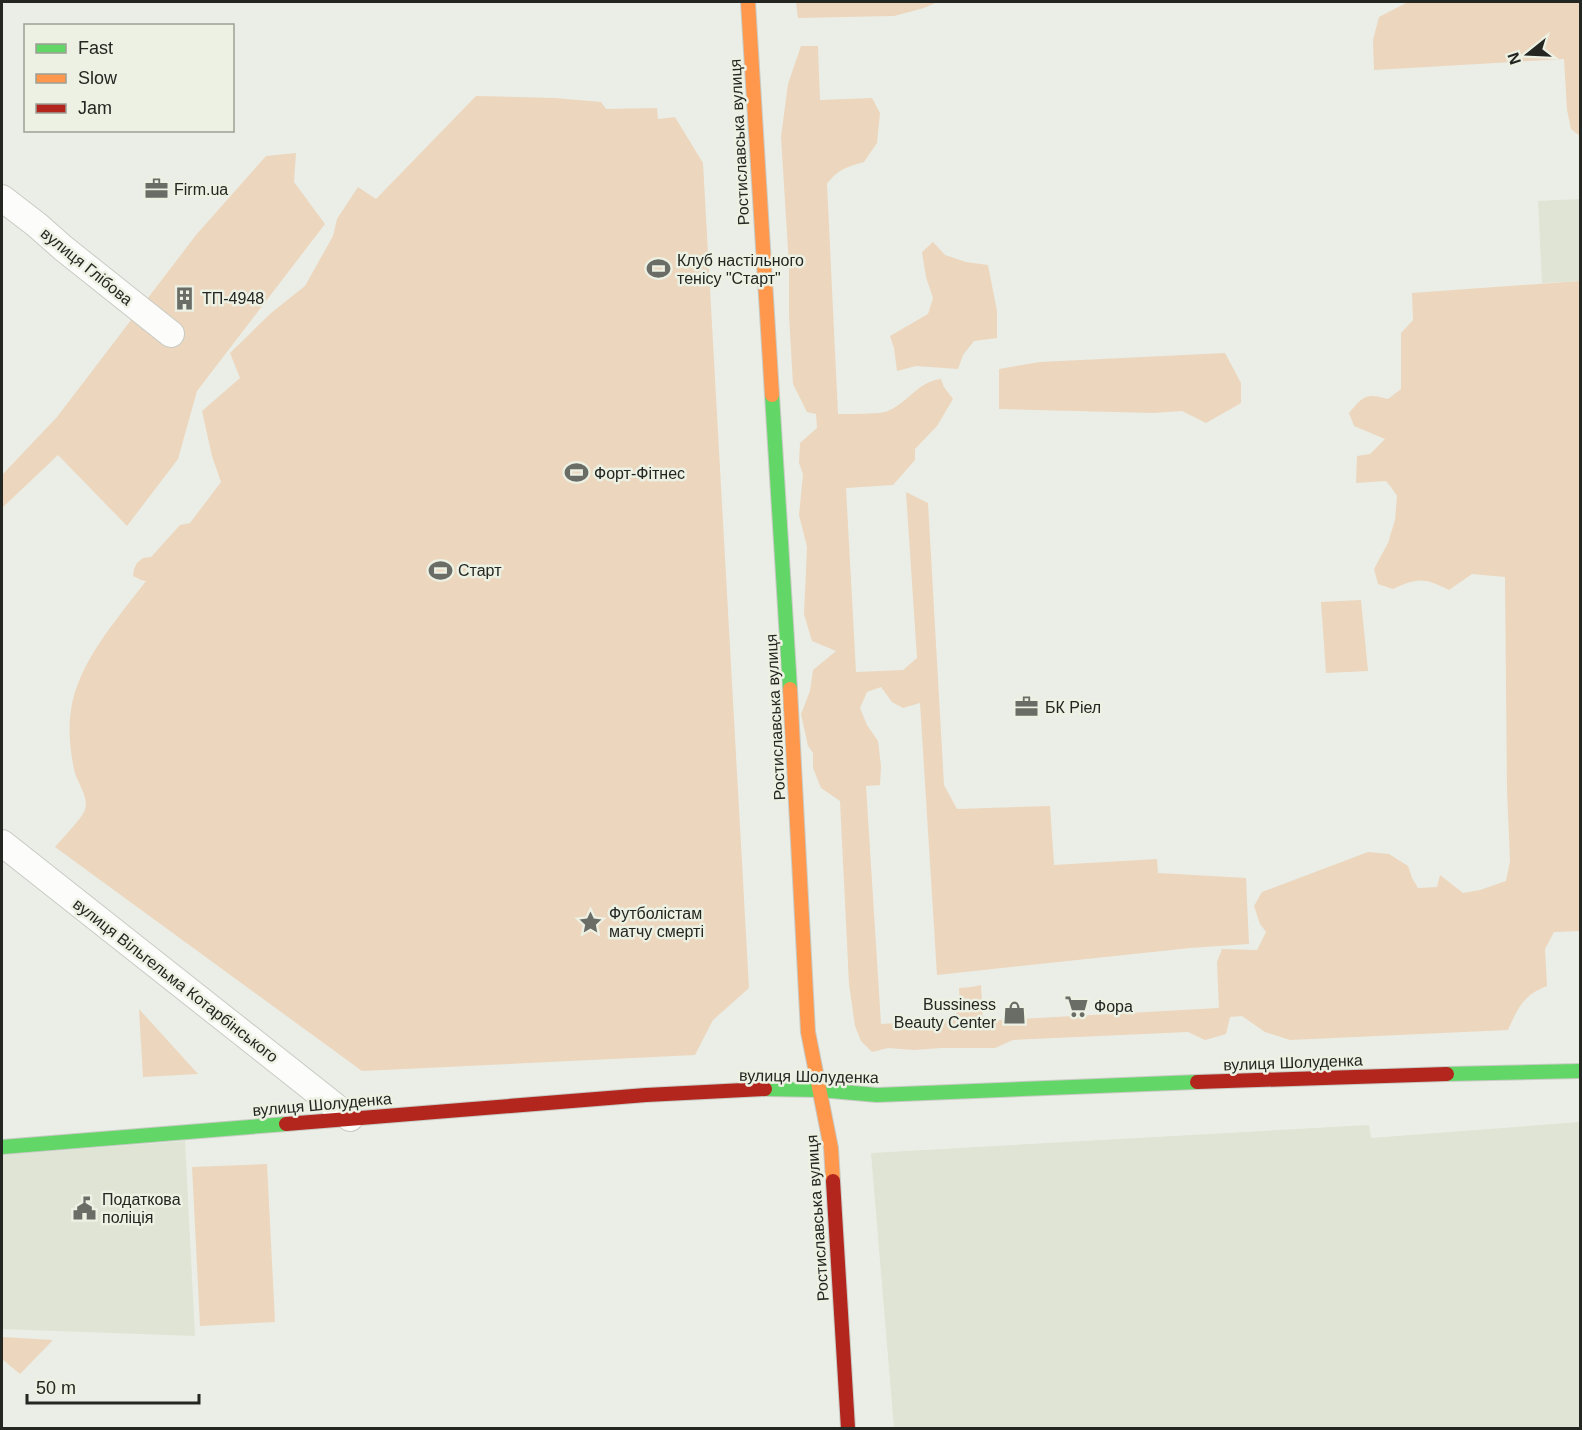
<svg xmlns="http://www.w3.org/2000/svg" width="1582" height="1430" font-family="Helvetica,sans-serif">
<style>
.built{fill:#dfe4d5}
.green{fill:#ecd6be}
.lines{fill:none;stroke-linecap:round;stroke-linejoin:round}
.street-casing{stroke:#c8cbc4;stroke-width:28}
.fast-casing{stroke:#c8cbc4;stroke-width:16}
.slow-casing{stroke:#c8cbc4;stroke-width:16}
.jam-casing{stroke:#c8cbc4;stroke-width:16}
.street{stroke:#fcfcfb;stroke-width:26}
.fast{stroke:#63d668;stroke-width:14}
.slow{stroke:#ff974d;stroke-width:14}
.jam{stroke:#b3261e;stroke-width:14}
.labels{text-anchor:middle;stroke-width:5;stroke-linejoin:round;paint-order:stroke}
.street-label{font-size:16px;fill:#242621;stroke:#ecf1e3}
.poi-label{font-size:16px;fill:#242621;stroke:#ecf1e3;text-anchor:start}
</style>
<rect width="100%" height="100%" fill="#ebeee6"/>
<!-- built -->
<g class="built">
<path d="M1580,199V281L1542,283L1538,201Z"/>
<path d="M1580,1122V1428H894L871,1153L1369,1125L1371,1138Z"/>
<path d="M185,1141L195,1336L2,1329V1155Z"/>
</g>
<!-- green -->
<g class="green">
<path d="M796,2H938L924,8L894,16L798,18Z"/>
<path d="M1408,2H1580V136L1571,129L1567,110L1564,59L1374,70L1373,40L1379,17Z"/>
<path d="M801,46H818L820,100L872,98L880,113L877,143L864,162C847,167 838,169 827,184L838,414C848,414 877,414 885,412C907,405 916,382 941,379L944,387L953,399L937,426L915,449V460L893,485L846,488L856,672L903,670L917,658L906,492L928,503L944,785L957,809L1050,806L1054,865L1157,859L1158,873L1246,878L1249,944L1190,948L937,975L920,703L903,708L892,702L881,687L867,692L860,708L867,725L878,741L881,766L880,785L866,786L881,1024L945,1020L960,1011L959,988L972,987L981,985L983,1021L1219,1008L1217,962L1222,949L1257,950L1266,932L1260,924L1254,906L1262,892L1368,852L1389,854L1408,866L1412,878L1418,888L1437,887L1440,875L1463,893L1480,890L1506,881L1510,861L1507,790L1505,577L1472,574L1449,590C1425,578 1419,577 1393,589L1378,584L1374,569L1388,543L1395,520L1397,496L1391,487L1386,481L1356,483L1357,456L1370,454L1385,439L1354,426L1349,413C1364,395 1366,393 1388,399L1401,389V333L1413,320L1412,293L1580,281V931L1554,932L1545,949L1547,986C1523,995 1518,1008 1508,1030L1290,1040L1265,1032L1242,1016L1230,1017L1226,1034L1205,1040L1188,1032L1013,1040L995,1048H941L914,1050L888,1048L872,1052L861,1041L855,1026L849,984L840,801L821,788L813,768V753L808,746L801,714L810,691L813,670L836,651L812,641L804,614L807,547L799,515L803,474L799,463L800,443L817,428L816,414L807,412L793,384L789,316V265L781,137L788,84Z"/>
<path d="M476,96L555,98L601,102L606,109L657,108L658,119L675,117L703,163L749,988L713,1020L695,1055L362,1071L55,847C62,839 80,820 84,812C91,798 76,782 74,769C70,750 68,729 71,710C78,662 118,618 146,581L141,580L133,576L134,569L137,563L143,558L151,557L180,525L190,523L221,482L212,456L202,411L240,378L230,353L271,313L305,286L333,236L337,219L358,187L376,199Z"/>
<path d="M296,153L294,182L325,224L197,391L178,459L127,526L58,455L2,508V475L57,417L196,235L266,156Z"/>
<path d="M933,242L945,255L966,262L988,265L997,311V338L974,341L963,355L958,369L916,366L897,371L894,348L890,336L928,314L933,298L926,277L922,252Z"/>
<path d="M1225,353L1241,383V403L1206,423L1182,411L1153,413L999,409V369L1040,362Z"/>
<path d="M1361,600L1368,671L1326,673L1321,602Z"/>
<path d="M139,1009L198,1074L143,1077Z"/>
<path d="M267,1164L275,1322L200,1326L192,1167Z"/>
<path d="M2,1337L53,1340L20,1374L2,1359Z"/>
</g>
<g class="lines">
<defs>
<g id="street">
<path d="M2,198L37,225L63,248L171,334"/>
<path d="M2,843L350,1118"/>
</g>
<g id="fast">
<path d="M772,395L790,689"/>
<path d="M1447,1074L1580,1071"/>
<path d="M765,1089L820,1090L877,1095L1197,1082"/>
<path d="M2,1147L286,1124"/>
</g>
<g id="slow">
<path d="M748,2L772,395"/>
<path d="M790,689L808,1032L831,1148L833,1181"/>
</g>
<g id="jam">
<path d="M1197,1082L1447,1074"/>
<path d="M286,1124L646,1095L765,1089"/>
<path d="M833,1181L848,1428"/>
</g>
</defs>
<!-- street casing -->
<use href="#street" class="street-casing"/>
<!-- fast casing -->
<use href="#fast" class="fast-casing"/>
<!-- slow casing -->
<use href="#slow" class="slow-casing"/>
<!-- jam casing -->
<use href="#jam" class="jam-casing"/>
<!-- street -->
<use href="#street" class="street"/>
<!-- fast -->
<use href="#fast" class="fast"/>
<!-- slow -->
<use href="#slow" class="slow"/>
<!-- jam -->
<use href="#jam" class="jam"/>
</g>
<!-- icons -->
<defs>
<symbol id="office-bare" viewBox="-9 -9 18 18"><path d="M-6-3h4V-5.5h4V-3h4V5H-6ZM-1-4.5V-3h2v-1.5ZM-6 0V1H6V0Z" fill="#6a6c66" stroke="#ecf1e3" stroke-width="2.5" paint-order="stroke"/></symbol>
<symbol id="stadium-bare" viewBox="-9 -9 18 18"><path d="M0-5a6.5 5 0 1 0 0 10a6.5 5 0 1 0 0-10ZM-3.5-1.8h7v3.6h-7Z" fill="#6a6c66" stroke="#ecf1e3" stroke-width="2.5" paint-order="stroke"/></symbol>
<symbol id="building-bare" viewBox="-9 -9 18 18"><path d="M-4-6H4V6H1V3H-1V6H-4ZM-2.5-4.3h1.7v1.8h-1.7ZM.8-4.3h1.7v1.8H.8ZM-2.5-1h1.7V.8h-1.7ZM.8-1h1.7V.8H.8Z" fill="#6a6c66" stroke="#ecf1e3" stroke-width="2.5" paint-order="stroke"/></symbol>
<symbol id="sight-bare" viewBox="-9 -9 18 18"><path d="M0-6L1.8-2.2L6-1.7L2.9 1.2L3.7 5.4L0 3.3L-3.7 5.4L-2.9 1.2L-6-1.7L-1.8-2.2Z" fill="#6a6c66" stroke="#ecf1e3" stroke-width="2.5" paint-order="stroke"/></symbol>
<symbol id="supermarket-bare" viewBox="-9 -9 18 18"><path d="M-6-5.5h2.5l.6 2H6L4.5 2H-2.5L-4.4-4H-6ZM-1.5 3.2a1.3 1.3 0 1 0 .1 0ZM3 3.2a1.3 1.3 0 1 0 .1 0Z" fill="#6a6c66" stroke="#ecf1e3" stroke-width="2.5" paint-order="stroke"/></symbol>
<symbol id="shop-bare" viewBox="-9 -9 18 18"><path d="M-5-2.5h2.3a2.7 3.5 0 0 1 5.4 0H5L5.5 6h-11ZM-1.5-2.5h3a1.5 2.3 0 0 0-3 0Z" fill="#6a6c66" stroke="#ecf1e3" stroke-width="2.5" paint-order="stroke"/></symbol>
<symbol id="civic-bare" viewBox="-9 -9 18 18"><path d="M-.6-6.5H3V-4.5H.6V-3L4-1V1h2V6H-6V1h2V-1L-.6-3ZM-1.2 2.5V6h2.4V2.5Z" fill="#6a6c66" stroke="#ecf1e3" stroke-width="2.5" paint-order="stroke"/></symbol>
</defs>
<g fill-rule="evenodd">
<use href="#office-bare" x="140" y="172" width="33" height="33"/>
<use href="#stadium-bare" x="642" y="252" width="33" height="33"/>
<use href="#building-bare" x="168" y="282" width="33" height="33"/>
<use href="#stadium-bare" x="560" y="456" width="33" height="33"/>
<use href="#stadium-bare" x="424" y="554" width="33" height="33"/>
<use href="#office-bare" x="1010" y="690" width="33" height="33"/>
<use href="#sight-bare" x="574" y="906" width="33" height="33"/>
<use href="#supermarket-bare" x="1060" y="990" width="33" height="33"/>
<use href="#shop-bare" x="998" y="996" width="33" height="33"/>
<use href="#civic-bare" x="68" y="1192" width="33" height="33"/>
</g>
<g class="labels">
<!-- street labels -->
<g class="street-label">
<text transform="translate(739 142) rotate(-93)" y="6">Ростиславська вулиця</text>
<text transform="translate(87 266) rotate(39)" y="6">вулиця Глібова</text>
<text transform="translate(775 717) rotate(-93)" y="6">Ростиславська вулиця</text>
<text transform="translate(176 980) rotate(38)" y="6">вулиця Вільгельма Котарбінського</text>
<text transform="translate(1293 1062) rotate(-2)" y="6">вулиця Шолуденка</text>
<text transform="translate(809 1076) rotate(1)" y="6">вулиця Шолуденка</text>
<text transform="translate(322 1104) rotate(-5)" y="6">вулиця Шолуденка</text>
<text transform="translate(817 1218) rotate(-94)" y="6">Ростиславська вулиця</text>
</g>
<!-- poi labels -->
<g class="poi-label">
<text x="174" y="195">Firm.ua</text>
<text x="677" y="266">Клуб настільного<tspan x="677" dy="18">тенісу "Старт"</tspan></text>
<text x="202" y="304">ТП-4948</text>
<text x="594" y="479">Форт-Фітнес</text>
<text x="458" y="576">Старт</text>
<text x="1045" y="713">БК Ріел</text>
<text x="609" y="919">Футболістам<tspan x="609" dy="18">матчу смерті</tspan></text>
<text x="996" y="1010" text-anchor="end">Bussiness<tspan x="996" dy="18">Beauty Center</tspan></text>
<text x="1094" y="1012">Фора</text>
<text x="102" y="1205">Податкова<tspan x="102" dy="18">поліція</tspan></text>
</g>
</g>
<!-- border -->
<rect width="1582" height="1430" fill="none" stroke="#242621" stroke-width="6"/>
<!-- legend -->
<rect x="24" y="24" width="210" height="108" fill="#ecf1e3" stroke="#9ca095" stroke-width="1.5"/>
<rect x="36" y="44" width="30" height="9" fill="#63d668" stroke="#9ca095" stroke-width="1.5"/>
<text x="78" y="54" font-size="18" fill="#242621">Fast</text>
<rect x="36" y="74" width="30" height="9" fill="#ff974d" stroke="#9ca095" stroke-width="1.5"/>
<text x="78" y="84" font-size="18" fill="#242621">Slow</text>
<rect x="36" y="104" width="30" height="9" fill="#b3261e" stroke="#9ca095" stroke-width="1.5"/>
<text x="78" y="114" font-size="18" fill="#242621">Jam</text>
<!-- north arrow -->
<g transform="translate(1528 54) rotate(252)" stroke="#ecf1e3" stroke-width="4.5" paint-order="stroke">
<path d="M0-4.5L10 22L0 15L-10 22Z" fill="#242621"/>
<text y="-9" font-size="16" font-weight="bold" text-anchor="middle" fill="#242621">N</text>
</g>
<!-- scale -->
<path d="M27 1394v9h172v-9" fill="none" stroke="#242621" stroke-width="3"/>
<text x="36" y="1394" font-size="18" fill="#242621" stroke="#ecf1e3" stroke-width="4.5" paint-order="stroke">50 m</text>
</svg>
